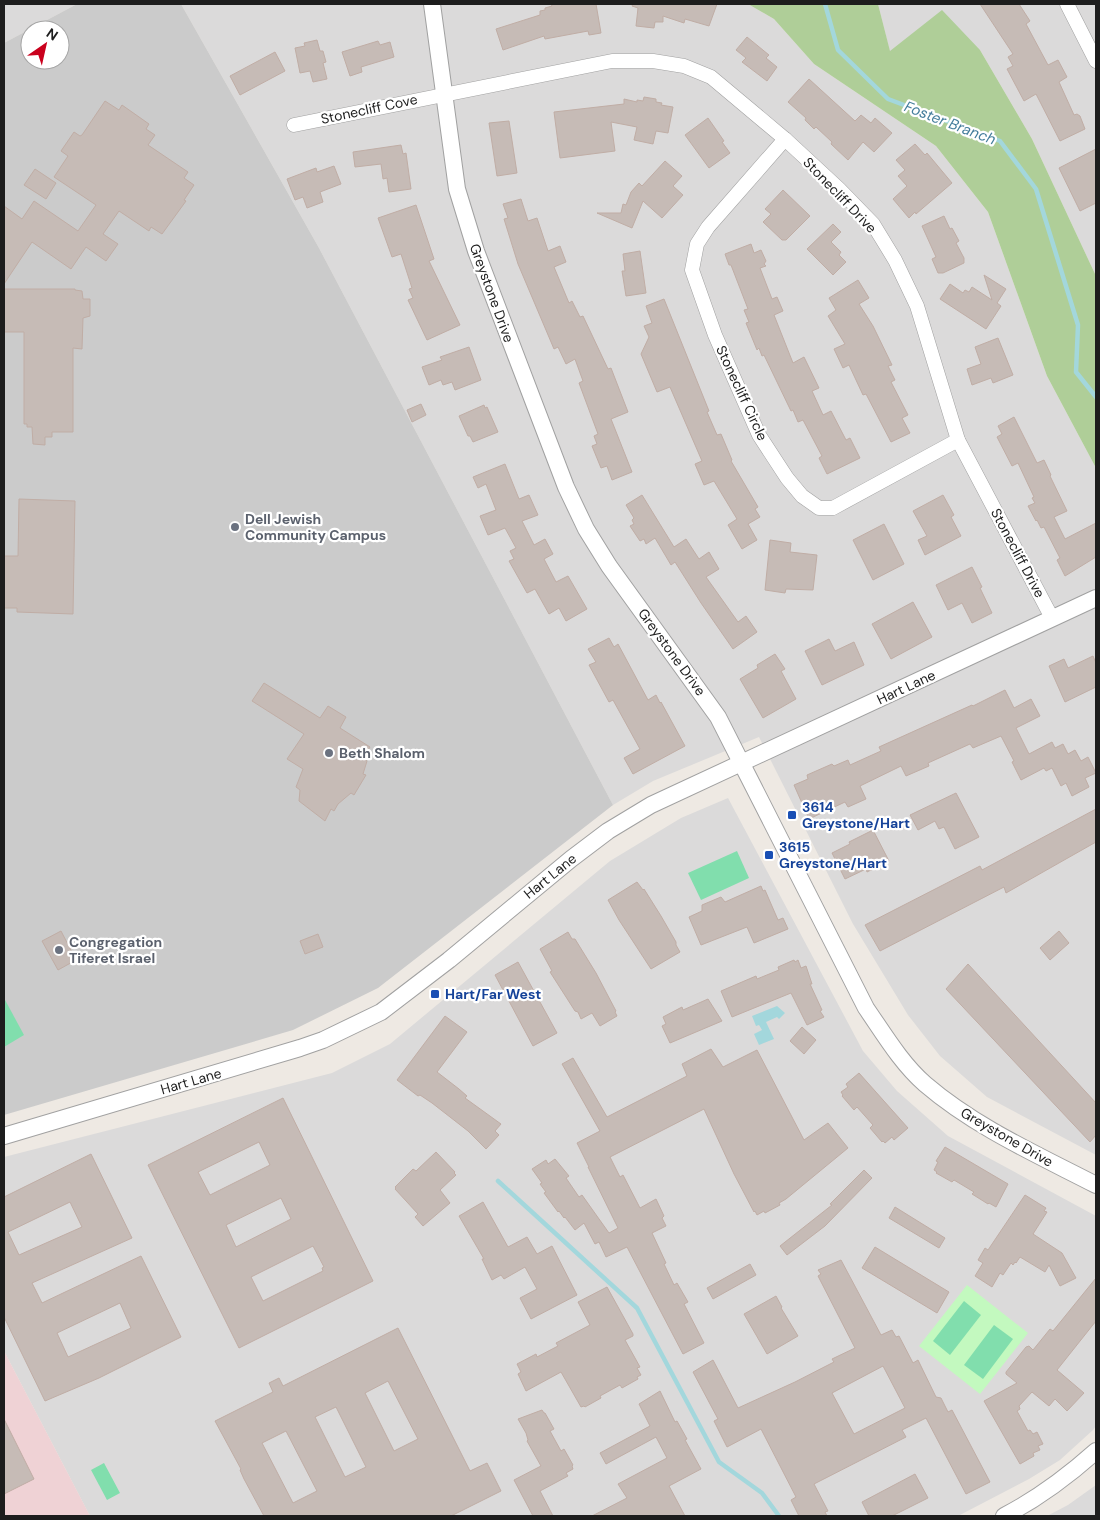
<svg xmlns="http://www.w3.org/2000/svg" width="1100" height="1520" font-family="'DM Sans',sans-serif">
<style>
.residential{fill:#dbdada}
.commercial{fill:#efd2d5}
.religious{fill:#cbcbcb;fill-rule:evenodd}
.forest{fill:#afce98}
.park{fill:#c3f9bf}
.pitch{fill:#81dead}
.water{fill:#a3d7dc}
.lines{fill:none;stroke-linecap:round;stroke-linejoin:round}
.stream{stroke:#a3d7dc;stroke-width:4.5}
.building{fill:#c6bbb6;stroke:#c0ada5;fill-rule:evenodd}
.minor-casing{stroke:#a1a1a1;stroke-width:15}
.tertiary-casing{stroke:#a1a1a1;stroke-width:18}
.minor{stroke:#fff;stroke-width:14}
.tertiary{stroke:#fff;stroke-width:16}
.worship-dot{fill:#6b7280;stroke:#fff;stroke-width:2}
.transit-dot{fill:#1a4fb4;stroke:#fff;stroke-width:2}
.labels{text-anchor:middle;stroke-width:4.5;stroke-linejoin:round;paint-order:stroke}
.street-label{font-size:14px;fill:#1d1d1d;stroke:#fff}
.worship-label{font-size:14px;font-weight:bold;fill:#5b616d;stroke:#fff;text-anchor:start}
.transit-label{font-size:14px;font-weight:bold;fill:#164399;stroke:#fff;text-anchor:start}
.water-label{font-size:15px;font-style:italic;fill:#447d9c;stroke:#fff}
</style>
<rect width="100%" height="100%" fill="#eee9e3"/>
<!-- residential -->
<g class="residential">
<path d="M4,4H77L4,43Z"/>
<path d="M181,4H748L774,19L814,64L936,146L988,212L1047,376L1096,468V1155L987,1097L940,1056L908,1015L853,924L759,737L653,781L613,805L319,248Z"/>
<path d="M878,4H1096V276L1032,139L980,50L890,52Z"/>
<path d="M728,798L863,1051L897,1091L948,1136L1096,1216V1426L1093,1430L1060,1460L1029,1479L958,1516H90L4,1351V1157L332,1073L390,1044L610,861L681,818Z"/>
<path d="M1096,1485V1516H1047L1068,1505Z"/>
</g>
<!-- commercial -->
<path class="commercial" d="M4,1351L90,1516H4Z"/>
<!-- religious -->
<path class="religious" d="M77,4H181L319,248L613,805L378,988L293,1030L4,1115V43ZM30,30H60V60H30Z"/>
<!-- forest -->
<path class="forest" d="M748,4H878L890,51L942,10L980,50L1032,139L1096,276V468L1047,376L988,212L936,146L814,64L774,19Z"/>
<!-- park -->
<path class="park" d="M967,1285L1028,1333L980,1394L919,1346Z"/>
<!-- pitch -->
<g class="pitch">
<path d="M737,851L749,878L701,900L688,873Z"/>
<path d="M4,998L24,1035L4,1047Z"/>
<path d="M964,1301L981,1315L950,1355L933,1341Z"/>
<path d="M994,1325L1013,1339L983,1379L964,1365Z"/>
<path d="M104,1463L120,1493L107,1500L91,1470Z"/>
</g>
<!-- water -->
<path class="water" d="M777,1006L785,1013L779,1019L777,1017L766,1022L774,1039L759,1045L754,1034L762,1030L759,1025L756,1026L752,1016Z"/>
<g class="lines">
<!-- stream -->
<g class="stream">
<path d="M825,4L838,50L888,99L1000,141L1036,189L1078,325L1076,372L1096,397"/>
<path d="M498,1181L637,1308L719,1462L762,1493L779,1516"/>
</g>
</g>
<!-- building -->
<g class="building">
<path d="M551,4H596L601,33L589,35L588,31L545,39L544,36L503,50L496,29L540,15V11L545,10V8L552,6Z"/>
<path d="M633,4H717L709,26L685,19L684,23L663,16V22H655L654,28L636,26L638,8L632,6Z"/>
<path d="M980,4H1019L1030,21L1026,24L1048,65L1058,60L1067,77L1059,82L1074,115L1077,114L1080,116L1085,129L1060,141L1036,94L1024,101L1007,69L1013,66L1008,57L1013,54Z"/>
<path d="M747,37L769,55L766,58L777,67L767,81L742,62L746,58L736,50Z"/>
<path d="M317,40L320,51H323L326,62L323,63L327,79L313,82L310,71L300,73L295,48L305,46L304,43Z"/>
<path d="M378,41L380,45L390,42L394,57L361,67L362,72L350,76L342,52Z"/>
<path d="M275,52L285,71L240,95L230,76Z"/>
<path d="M809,79L855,121L861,115L871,123L875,118L892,133L874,152L863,142L848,160L831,144L832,142L816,127L814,129L805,120L806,118L788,102Z"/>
<path d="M644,97L656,99V102L662,103L661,105L673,107L668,133L656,131L653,144L634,140L637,127L611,122L615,151L560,158L554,112L624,104V99L637,102V100L643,101Z"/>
<path d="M105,101L119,110L122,105L149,124L146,129L155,135L148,145L188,172L184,178L194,185L184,200L186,201L162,234L151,227L149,231L119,211L103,234L118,244L106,261L86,247L71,269L32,242L4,284V206L22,219L34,201L78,231L96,205L54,177L68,156L61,151L74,132L80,136L82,135Z"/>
<path d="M708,118L724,141L722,142L730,153L709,168L685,135Z"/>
<path d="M509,121L517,173L497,176L489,123Z"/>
<path d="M915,144L925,155L927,153L952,183L916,214L915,212L909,218L893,199L907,186L898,176L905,170L896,160Z"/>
<path d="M401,145L403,154L406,153L411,189L389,192L387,178L383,179L381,164L355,167L353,152Z"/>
<path d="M1096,149V203L1080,211L1059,168Z"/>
<path d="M665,161L682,176L673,186L683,195L662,218L643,201L632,228L597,213H621L623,204L626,205L631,192L639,183L642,186Z"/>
<path d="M334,166L341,184L320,192L323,202L307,208L303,197L295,200L287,179L316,168L317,172Z"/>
<path d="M35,169L56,183L46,199L24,185Z"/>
<path d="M783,190L810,216L786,240H782L763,222L771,214L765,209Z"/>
<path d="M521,199L528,221L537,218L548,251L560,246L566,262L554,267L569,303L572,301L580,317L583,316L608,369L611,368L628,412L611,419L632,472L612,480L607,466L601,468L592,446L597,444L594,436L598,434L579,383L583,381L575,359L566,364L558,347L554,349L518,264L504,219L508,218L503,204Z"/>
<path d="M416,205L434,259L429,261L460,325L427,340L408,300L413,298L409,289L412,288L401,254L392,257L378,218Z"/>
<path d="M944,216L950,229L952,228L959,241L956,243L964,258V263L943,273H938L932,259L936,257L922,226Z"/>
<path d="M833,224L841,232L831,242L841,252L839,255L846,262L833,275L807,249Z"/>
<path d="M751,244L754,253L761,250L766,261L764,264L766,266L760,268L772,299L777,297L783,311L774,315L793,363L804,357L819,388L812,391L823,415L831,411L846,440L850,438L860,458L827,474L819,458L822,456L803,420L798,422L793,410L791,411L764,355L762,356L759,348L757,350L746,323L749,322L744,310L748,309L731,265H729L725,254Z"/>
<path d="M640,251L646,293L626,296L622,271H625L623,254Z"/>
<path d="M984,275L1006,289L997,303L1001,306L986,329L940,299L950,284L963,293L965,290L969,292L972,287L992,300Z"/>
<path d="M858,280L869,298L859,304L873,326L892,365L888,366L895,380L891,382L908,415L902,418L910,433L891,442L866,394L863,395L849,365L843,368L834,349L845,344L828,316L836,310L829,298Z"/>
<path d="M4,289H75V290L82,291L83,299H90V316L83,318L82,349L73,348V432H52V437H45V445L33,444L32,427H27V424H24V332H4Z"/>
<path d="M664,299L709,411L707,412L717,435L721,434L732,460L731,461L758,507L755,509L760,517L748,524L757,540L742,549L728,525L737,519L714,481L704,485L695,464L702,461L670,387L657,392L641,354L649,337L644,326L652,323L646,306Z"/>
<path d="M998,338L1013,375L993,383L991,378L972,385L967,369L981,364L975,347Z"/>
<path d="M469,347L481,380L455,390L452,382L443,385L441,380L429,385L422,367L442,360L440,357Z"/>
<path d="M421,404L426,415L412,422L407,410Z"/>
<path d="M484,405L485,408L487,407L498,432L473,442L470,436H468L459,416Z"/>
<path d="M1014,417L1037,463L1044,460L1051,475L1050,476L1067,511L1054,517L1065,539L1096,523V557L1065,576L1057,560L1060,558L1044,527L1041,528L1037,520L1036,521L1028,506L1035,503L1032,498L1034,497L1018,463L1012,466L997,437L1002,434L998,426Z"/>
<path d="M505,464L519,499L529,495L538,515L522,521L534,545L545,539L553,554L544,559L556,582L568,576L587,609L566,621L559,608L549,614L535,589L527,593L509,561L514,559L510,551L516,548L505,528L488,535L480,516L496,510L486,484L478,488L473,477Z"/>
<path d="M642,495L674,547L686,539L699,559L709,552L719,569L706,577L738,622L746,616L757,632L733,649L701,603L675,562L671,565L655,538L646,544L644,539L640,541L630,526L634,524L632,520L634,518L626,505Z"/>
<path d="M943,495L954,515L951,517L961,536L925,555L918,540L927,536L913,511Z"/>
<path d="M19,499L75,501L73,614L17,612V608H4V556H18Z"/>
<path d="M884,524L904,564L873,580L853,540Z"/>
<path d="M770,540L791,543L790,552L817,555L813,590L786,589L785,593L765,590Z"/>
<path d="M972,567L982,587L980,588L992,613L972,623L962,603L948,610L936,585Z"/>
<path d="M913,602L932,637L891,659L872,624Z"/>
<path d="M609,638L614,647L618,644L648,700L656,695L660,703L661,702L685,746L633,774L624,758L640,749L613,700L609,702L589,665L596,662L588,649Z"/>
<path d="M829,639L835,651L854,642L864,665L822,685L805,651Z"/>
<path d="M775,654L785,669L781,671L796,699L763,718L740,679L758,668L757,665Z"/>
<path d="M1093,656L1096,663V687L1065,702L1049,666L1064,659L1068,668Z"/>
<path d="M264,683L320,718L328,706L346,717L340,728L370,747L363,758L367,761L363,774L366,775L354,795L351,793L338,804L334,811L331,809L325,821L299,801L300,790L296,787L303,769L287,759L304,734L252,701Z"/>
<path d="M1005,690L1014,708L1031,699L1040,716L1016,728L1029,754L1052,742L1055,748L1063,744L1068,754L1075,750L1081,761L1088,757L1096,773L1085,778L1089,787L1072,796L1066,783L1061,786L1052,768L1046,771L1044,768L1021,780L1012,762L1014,761L1001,736L973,748L970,744L928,763L929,766L906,776L901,766L860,786L866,799L848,807L845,802L809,819L794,785L808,779L807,775L832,764L834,766L848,760L850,765L881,751L879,747L972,705L973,706Z"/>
<path d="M956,793L979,837L955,849L944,827L939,829L935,821L918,830L910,815Z"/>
<path d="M1096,809V842L1006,893L1004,887L880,951L865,925L980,866L982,870Z"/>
<path d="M873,830L889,861L867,872L866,869L845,879L832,853L850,844L849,842Z"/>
<path d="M637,882L643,890L644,889L661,916L676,942V945L680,952L651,969L619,920L608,900Z"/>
<path d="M761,886L763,891L765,890L778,920L783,918L788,929L754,943L747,927L701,945L689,917L702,911V905L721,897L725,902Z"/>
<path d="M61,931L76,960L58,970L42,941Z"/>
<path d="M1059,931L1069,943L1050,960L1040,948Z"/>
<path d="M568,932L572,939H575L596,973L616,1011L615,1012L617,1016L600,1026L592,1013L581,1019L578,1012L575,1011L550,972L552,971L540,949Z"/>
<path d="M318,934L323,947L305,954L300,941Z"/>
<path d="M794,960L795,962L798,960L801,968L806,966L812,984H810L822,1010L820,1011L824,1017L807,1025L791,993L732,1017L721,991L756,976L757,979L779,970L778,967Z"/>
<path d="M518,962L557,1033L533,1046L495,975Z"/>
<path d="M968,964L1096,1103V1135L1090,1142L946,989Z"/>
<path d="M708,999L722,1021L670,1043L662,1026L666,1024L663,1017L682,1007L683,1010Z"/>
<path d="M445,1016L467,1032L437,1072L459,1089L467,1096L465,1098L501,1124L495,1131L499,1135L486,1149L468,1131L432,1103L420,1095L418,1096L397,1080Z"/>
<path d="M802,1027L816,1040L804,1054L790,1041Z"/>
<path d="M711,1049L723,1067L757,1050L804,1140L828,1123L848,1148L786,1199L779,1203L780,1205L765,1213L764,1211L757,1215L755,1211L754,1212L734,1174L704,1109L610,1157L620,1177L623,1175L640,1208L656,1199L664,1216L662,1218L666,1226L652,1233L666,1263L664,1264L674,1285L677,1283L688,1302L684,1304L704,1343L683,1354L627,1247L606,1257L599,1242L595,1244L584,1223L575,1230L565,1217L564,1218L559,1211L558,1212L544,1193L546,1192L540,1184L542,1183L532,1169L546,1160L548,1164L555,1159L569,1176L566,1178L579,1197L582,1195L609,1233L618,1228L588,1167H589L577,1143L600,1131L562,1064L573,1058L607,1117L687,1076L682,1064Z"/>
<path d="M859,1073L908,1128L894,1140L892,1137L885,1143L883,1141L882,1142L870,1128L873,1125L857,1107L854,1110L842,1096L843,1095L841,1092L848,1087L846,1084Z"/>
<path d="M283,1098L373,1281L239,1348L148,1165ZM259,1142L270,1165L210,1195L198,1172ZM281,1198L291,1219L236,1247L226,1225ZM313,1246L324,1267L322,1268L323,1271L263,1301L251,1277Z"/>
<path d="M945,1147L1008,1184L996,1207L989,1203L988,1204L972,1194L974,1192L954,1180L952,1182L936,1173L937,1172L934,1170L938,1162L936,1161Z"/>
<path d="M436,1152L455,1172L454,1173L456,1175L440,1190L450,1203L423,1226L415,1217L418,1214L395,1189L396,1188L395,1187L413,1169L416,1171Z"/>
<path d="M91,1154L132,1238L32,1283L42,1303L141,1256L181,1337L99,1378L45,1401L4,1317V1197ZM70,1202L82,1227L19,1255L8,1232ZM120,1303L131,1328L68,1357L57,1333Z"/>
<path d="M864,1170L872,1178L825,1226L787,1255L780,1246L832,1205L830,1204Z"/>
<path d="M1025,1195L1046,1208L1044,1211L1047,1212L1033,1234L1062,1253L1076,1278L1060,1286L1049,1265L1045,1272L1020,1257L1016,1263L1015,1262L1013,1265L1011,1263L1003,1275L1000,1273L992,1287L975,1276L983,1263L978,1260L985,1248L988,1250Z"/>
<path d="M483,1202L508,1247L527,1237L537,1254L552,1246L577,1295L531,1319L520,1298L537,1289L525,1267L504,1279L501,1275L492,1280L482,1259H484L459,1216Z"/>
<path d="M895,1207L945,1238L939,1248L889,1218Z"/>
<path d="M875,1247L949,1292L937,1313L862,1268Z"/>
<path d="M841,1260L881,1335L892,1330L896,1337L899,1336L913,1363L918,1360L936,1397L941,1398L948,1412L952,1410L990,1482L966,1494L926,1418L902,1430L906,1437L814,1484L828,1511L825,1512L827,1516H799L791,1500L796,1497L761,1429L727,1447L714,1421L718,1419L693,1372L713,1360L738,1408L795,1382L834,1362L832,1359L855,1348L818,1276L821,1274L818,1270ZM883,1366L905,1408L854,1434L832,1393Z"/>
<path d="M750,1264L756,1275L713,1299L707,1288Z"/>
<path d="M1096,1278V1321L1057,1370L1084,1393L1067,1411L1055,1399L1049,1406L1032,1392L1019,1406L1020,1409L1017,1411L1028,1431L1030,1430L1033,1434L1037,1432L1043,1444L1038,1446L1040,1450L1033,1453L1034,1456L1020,1464L984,1401L1017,1383L1006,1374V1372L1026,1347L1029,1346L1033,1350L1050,1329L1053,1331Z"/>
<path d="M607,1287L633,1334V1336L625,1340L640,1367L637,1368L641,1375L637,1377L638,1379L622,1388L620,1385L600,1396L601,1398L585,1407L584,1406L581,1407L561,1372L526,1391L518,1374L521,1372L517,1364L536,1354L537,1357L558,1346L556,1343L590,1325L578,1302Z"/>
<path d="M776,1296L782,1307L781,1308L798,1336L767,1354L744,1314Z"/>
<path d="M398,1328L470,1471L487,1463L501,1491L451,1516H264L244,1479L240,1470L241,1469L215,1421L273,1392L269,1383L279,1378L283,1386ZM388,1381L418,1439L394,1451L365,1393ZM336,1407L366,1467L345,1477L315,1417ZM286,1431L317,1491L293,1503L262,1443Z"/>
<path d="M660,1391L675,1422L677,1421L687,1439L685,1440L701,1469L669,1486L685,1516H592L627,1498L618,1484L667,1458L656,1437L606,1464L600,1453L650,1426L639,1404Z"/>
<path d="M542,1410L544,1413H545L554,1429L550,1431L561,1451L564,1449L573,1465L572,1466L573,1469L566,1473L568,1476L540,1491L553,1516H533L514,1480L541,1466L527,1441L528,1440L526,1433L518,1419Z"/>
<path d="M4,1419L34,1479L4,1494Z"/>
<path d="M915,1474L928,1498L892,1516H869L862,1502Z"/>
</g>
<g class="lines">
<defs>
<g id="minor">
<path d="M1067,4L1096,61"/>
<path d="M294,125L612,61H653L684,66L711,77L785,139L839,189L873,224L895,260L917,306L958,440L1052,618"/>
<path d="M785,139L708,227L697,244L692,270L715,335L759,435L787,478L802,496L819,508H833L958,440"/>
</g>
<g id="tertiary">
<path d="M432,4L457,189L476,251L566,487L586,529L609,566L718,717L866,1008C884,1034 901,1063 925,1084C975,1127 1038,1155 1096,1185"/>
<path d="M4,1136L300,1048L323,1040L381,1012L449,960L571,859L608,831L651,805L1096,598"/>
<path d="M1004,1516C1037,1499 1068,1476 1096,1451"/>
</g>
</defs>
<!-- minor casing -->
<use href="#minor" class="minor-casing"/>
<!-- tertiary casing -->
<use href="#tertiary" class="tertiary-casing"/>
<!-- minor -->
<use href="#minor" class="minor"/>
<!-- tertiary -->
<use href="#tertiary" class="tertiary"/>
</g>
<!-- markers -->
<g class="worship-dot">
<circle cx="235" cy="527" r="5"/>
<circle cx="329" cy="753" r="5"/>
<circle cx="59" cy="950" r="5"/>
</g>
<g class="transit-dot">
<rect x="787" y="810" width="10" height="10" rx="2.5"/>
<rect x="764" y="850" width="10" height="10" rx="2.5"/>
<rect x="430" y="989" width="10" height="10" rx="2.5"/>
</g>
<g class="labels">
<!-- street labels -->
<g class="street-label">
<text transform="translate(369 109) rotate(-12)" y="5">Stonecliff Cove</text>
<text transform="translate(840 195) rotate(46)" y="5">Stonecliff Drive</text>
<text transform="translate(492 293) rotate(70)" y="5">Greystone Drive</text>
<text transform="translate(742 393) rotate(65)" y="5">Stonecliff Circle</text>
<text transform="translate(1018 553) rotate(62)" y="5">Stonecliff Drive</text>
<text transform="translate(672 652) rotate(54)" y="5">Greystone Drive</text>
<text transform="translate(906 687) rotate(-25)" y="5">Hart Lane</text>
<text transform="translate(550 876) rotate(-39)" y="5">Hart Lane</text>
<text transform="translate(191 1081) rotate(-16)" y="5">Hart Lane</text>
<text transform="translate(1007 1137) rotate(30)" y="5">Greystone Drive</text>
</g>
<!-- worship labels -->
<g class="worship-label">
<text x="245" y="524">Dell Jewish<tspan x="245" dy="16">Community Campus</tspan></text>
<text x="339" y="758">Beth Shalom</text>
<text x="69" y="947">Congregation<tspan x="69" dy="16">Tiferet Israel</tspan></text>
</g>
<!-- transit labels -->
<g class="transit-label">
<text x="802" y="812">3614<tspan x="802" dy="16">Greystone/Hart</tspan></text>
<text x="779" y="852">3615<tspan x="779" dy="16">Greystone/Hart</tspan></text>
<text x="445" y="999">Hart/Far West</text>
</g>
<!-- water labels -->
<g class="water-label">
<text transform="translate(950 123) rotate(21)" y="5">Foster Branch</text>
</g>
</g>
<!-- border -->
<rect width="1100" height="1520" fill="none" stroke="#1d1d1d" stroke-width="10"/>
<!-- north arrow -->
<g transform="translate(45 45) rotate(34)"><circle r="24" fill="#ffffff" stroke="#a5a5a5"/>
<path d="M0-4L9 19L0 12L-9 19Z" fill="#ca011d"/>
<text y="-8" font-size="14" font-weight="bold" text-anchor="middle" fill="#1d1d1d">N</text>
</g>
</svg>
